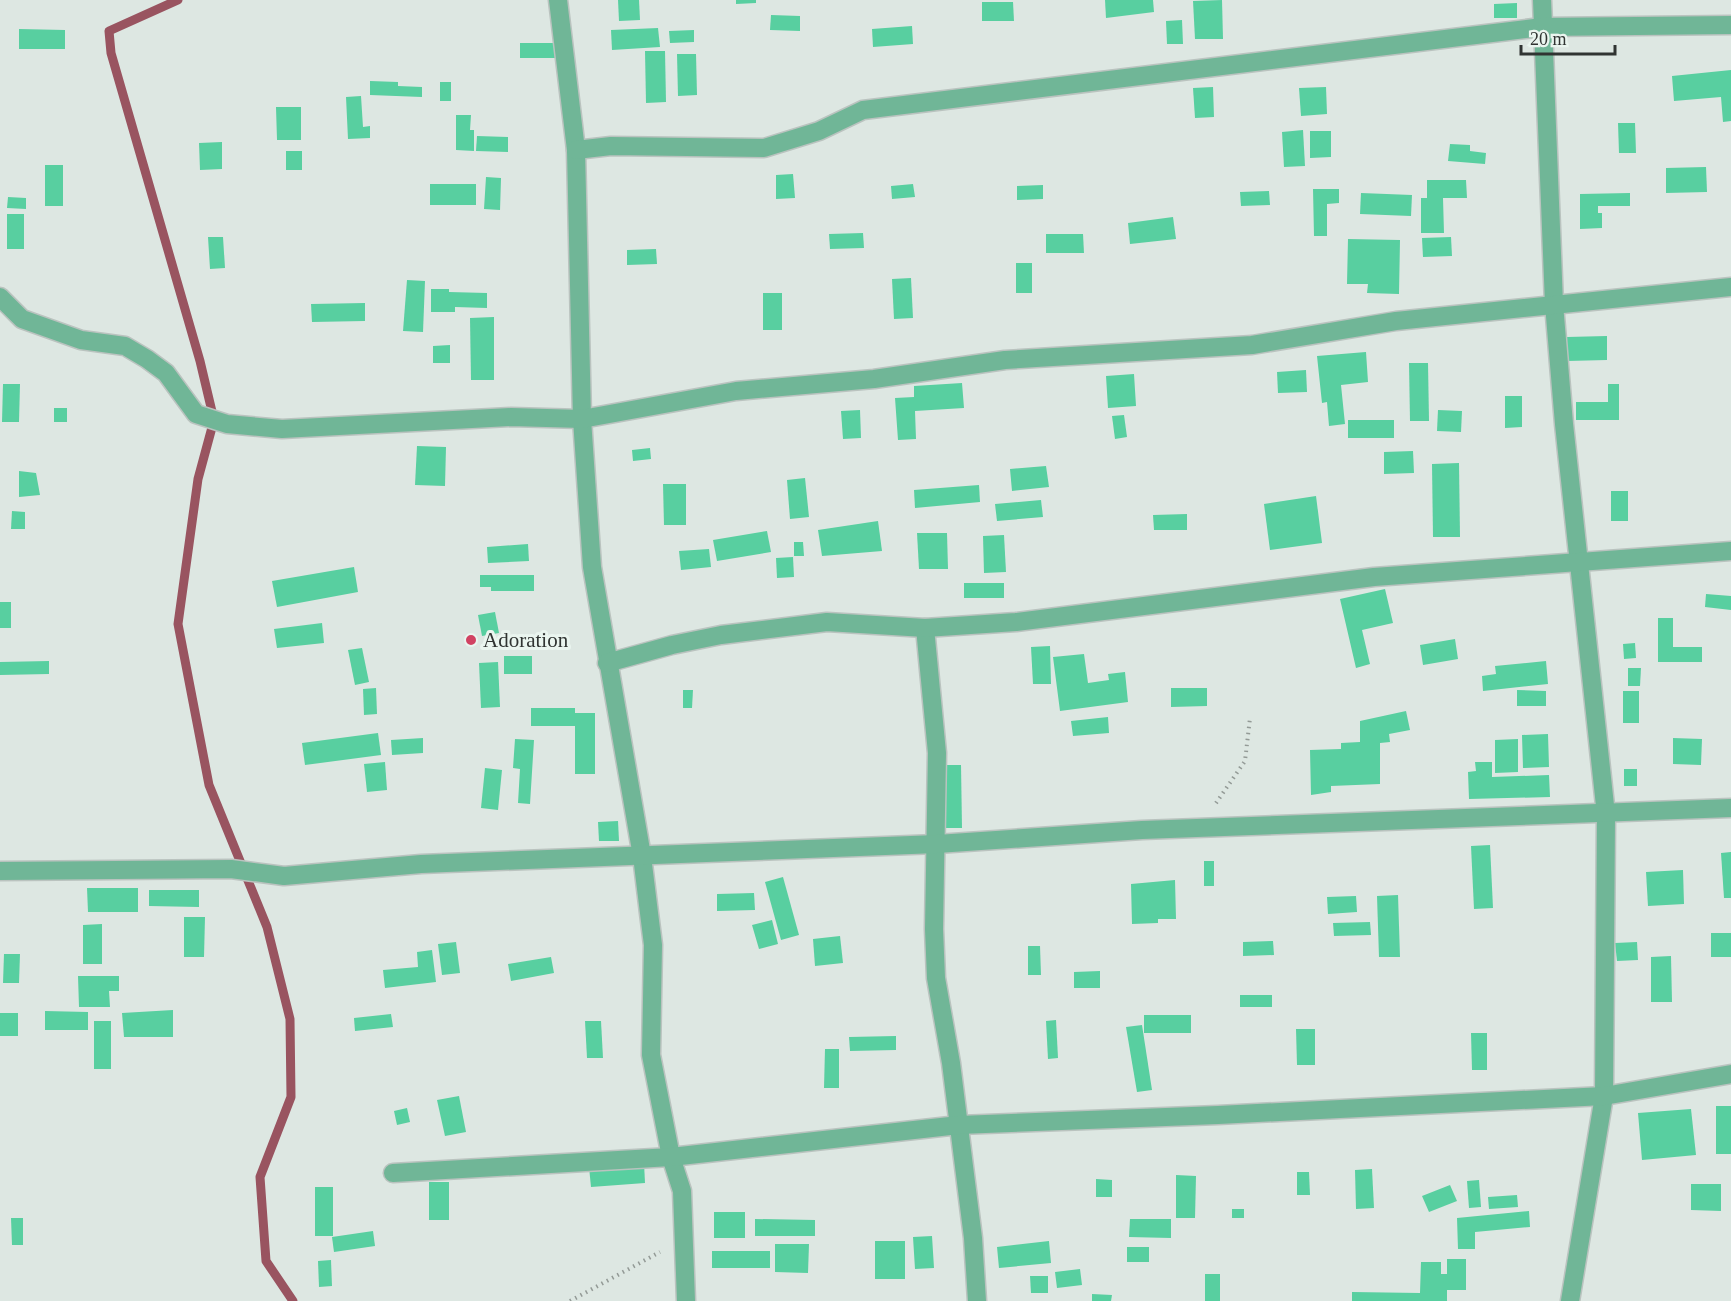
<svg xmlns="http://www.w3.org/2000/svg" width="1731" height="1301" font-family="Georgia,serif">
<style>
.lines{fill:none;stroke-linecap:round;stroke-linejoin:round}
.stream{stroke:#995460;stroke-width:9}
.building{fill:#58cfa0}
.street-casing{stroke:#bac3bf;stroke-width:21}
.path{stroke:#939a96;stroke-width:4;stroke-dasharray:1.5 4.5;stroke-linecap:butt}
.street{stroke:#70b697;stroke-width:18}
.poi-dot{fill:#d14262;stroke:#eaf5ef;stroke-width:2}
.labels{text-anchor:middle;stroke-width:6;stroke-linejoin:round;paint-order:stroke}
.poi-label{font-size:21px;fill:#303432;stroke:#eaf5ef;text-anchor:start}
</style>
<rect width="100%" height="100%" fill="#dde7e2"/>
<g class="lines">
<!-- stream -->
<path class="stream" d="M178,0L109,31L111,53L200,361L214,420L198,479L178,624L209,785L267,927L290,1019L291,1097L260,1177L266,1261L293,1301"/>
</g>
<!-- building -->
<g class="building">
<path d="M618,0H639L640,20L619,21Z"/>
<path d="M736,0H756V3L736,4Z"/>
<path d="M1105,0H1153L1154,12L1106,18Z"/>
<path d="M1222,0L1223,39H1195L1193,1Z"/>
<path d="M982,2H1013L1014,21H982Z"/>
<path d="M1517,3V18H1494V4Z"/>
<path d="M771,15L800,16V31L770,30Z"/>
<path d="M1182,20L1183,44H1167L1166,21Z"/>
<path d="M912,26L913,44L873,47L872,29Z"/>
<path d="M658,28L660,47L612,50L611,30Z"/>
<path d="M19,29L65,30V49H19Z"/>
<path d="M694,30V42L670,43L669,31Z"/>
<rect x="520" y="43" width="35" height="15"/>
<path d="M645,51H665L666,102L646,103Z"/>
<path d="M677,54H696L697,95L678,96Z"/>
<path d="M1731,70V121L1723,122L1721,97L1674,101L1672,76Z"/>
<path d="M370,81L398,82V86L422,87V97L370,95Z"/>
<rect x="440" y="82" width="11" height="19"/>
<path d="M1213,87L1214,117L1195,118L1193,88Z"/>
<path d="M1326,87L1327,114L1301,116L1299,88Z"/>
<path d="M361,96L363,127L370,126V138L348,139L346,97Z"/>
<path d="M276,107H301V140H277Z"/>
<path d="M456,115H471L470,130H474V151L456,150Z"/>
<path d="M1618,123H1635L1636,153H1619Z"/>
<path d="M1303,130L1305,166L1284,167L1282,132Z"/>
<path d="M1310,131H1331V157L1310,158Z"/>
<path d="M477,136L508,137V152L476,151Z"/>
<path d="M222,142V169L200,170L199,143Z"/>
<path d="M1450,144L1470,145V151L1486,153L1485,164L1448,161Z"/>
<rect x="286" y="151" width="16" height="19"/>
<rect x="45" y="165" width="18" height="41"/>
<path d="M1706,167L1707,192L1666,193V168Z"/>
<path d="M793,174L795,198L776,199V175Z"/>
<path d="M486,177L501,178L500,210L484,209Z"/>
<path d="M1427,180H1466L1467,198H1443L1444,233H1421V198H1427Z"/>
<rect x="430" y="184" width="46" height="21"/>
<path d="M913,184L915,197L892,199L891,186Z"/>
<path d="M1043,185V199L1017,200V186Z"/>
<path d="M1313,189H1339V203L1327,204V236H1314Z"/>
<path d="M1269,191L1270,205L1241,206L1240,192Z"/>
<path d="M1361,193L1412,195L1411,216L1360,214Z"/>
<path d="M1630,193V206H1598V213H1602V228L1580,229V194Z"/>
<path d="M8,197L26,198V209L7,208Z"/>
<rect x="7" y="214" width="17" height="35"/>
<path d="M1173,217L1176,239L1130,244L1128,223Z"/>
<path d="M863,233L864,248L830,249L829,234Z"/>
<path d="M1046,234H1083L1084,253H1046Z"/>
<path d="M208,237H223L225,268L210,269Z"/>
<path d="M1451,237L1452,256L1423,257L1422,238Z"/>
<path d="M1348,239L1400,240L1399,294L1367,293L1368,284H1347Z"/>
<path d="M656,249L657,264L627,265V250Z"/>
<rect x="1016" y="263" width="16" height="30"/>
<path d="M911,278L913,318L894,319L892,279Z"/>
<path d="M407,280L425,281L423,332L403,331Z"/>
<path d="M431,289H449V292L487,293V308L455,307V312H431Z"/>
<rect x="763" y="293" width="19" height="37"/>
<path d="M365,303V321L312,322L311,304Z"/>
<path d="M494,317V380H471L470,318Z"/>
<path d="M1607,336V360L1567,361V337Z"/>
<path d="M450,345V363H433V346Z"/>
<path d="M1366,352L1368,382L1341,385L1345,424L1329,426L1327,402L1322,403L1317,356Z"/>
<path d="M1409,363H1428L1429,421H1410Z"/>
<path d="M1306,370L1307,392L1278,393L1277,372Z"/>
<path d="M1134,374L1136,406L1108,408L1106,376Z"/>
<path d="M962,383L964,408L915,411L916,439L898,440L895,398L914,397V386Z"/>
<path d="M3,384H20L19,422H2Z"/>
<path d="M1608,384H1619V420H1576V402H1608Z"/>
<path d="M1505,396H1522V427L1505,428Z"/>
<rect x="54" y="408" width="13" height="14"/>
<path d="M860,410L861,438L843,439L841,411Z"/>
<path d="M1438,410L1462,411L1461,432L1437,431Z"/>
<path d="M1124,415L1127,437L1115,439L1112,416Z"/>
<rect x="1348" y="420" width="46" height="18"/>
<path d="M417,446L446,447L445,486L415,485Z"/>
<path d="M650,448L651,459L633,461L632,450Z"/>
<path d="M1413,451L1414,473L1384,474V452Z"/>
<path d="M1459,463L1460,537H1433L1432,464Z"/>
<path d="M1046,466L1049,487L1012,491L1010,469Z"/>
<path d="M19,471L36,473L40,495L19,497Z"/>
<path d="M805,478L809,517L790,519L787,480Z"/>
<path d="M663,484H686V525H664Z"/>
<path d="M979,485L980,502L915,508L914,490Z"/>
<rect x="1611" y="491" width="17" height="30"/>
<path d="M1316,496L1322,543L1270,550L1264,504Z"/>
<path d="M1041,500L1043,517L997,521L995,504Z"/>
<path d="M12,511L25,512V529H11Z"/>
<path d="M1187,514V530H1154L1153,515Z"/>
<path d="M878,521L882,551L822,556L818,530Z"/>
<path d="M767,531L771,552L717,561L713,540Z"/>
<path d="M917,533H947L948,569H919Z"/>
<path d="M1004,535L1006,572L984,573L983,536Z"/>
<path d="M794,542H803L804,556H794Z"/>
<path d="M528,544L529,561L488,563L487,547Z"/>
<path d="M709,549L711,567L681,570L679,551Z"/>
<path d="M793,557L794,577L777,578L776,558Z"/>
<path d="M354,567L358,592L277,607L272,581Z"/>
<path d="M480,575H534V591H491V587H480Z"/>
<rect x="964" y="583" width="40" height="15"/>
<path d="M1385,589L1393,623L1362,630L1370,664L1356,668L1340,599Z"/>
<path d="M1706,594L1731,596V610L1705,607Z"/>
<rect x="0" y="602" width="11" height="26"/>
<path d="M495,612L499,633L482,636L478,615Z"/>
<path d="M1658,618H1673V647H1702V662H1658Z"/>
<path d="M322,623L324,643L277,648L274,629Z"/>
<path d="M1455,639L1458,659L1423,665L1420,645Z"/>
<path d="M1635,643L1636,658L1624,659L1623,644Z"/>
<path d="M1050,646L1051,684H1033L1031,647Z"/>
<path d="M362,648L369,682L355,685L348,650Z"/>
<path d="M1084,654L1088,683L1109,680L1108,674L1125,672L1128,702L1060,711L1053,657Z"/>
<rect x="504" y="656" width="28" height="18"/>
<path d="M49,661V674L0,675V662Z"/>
<path d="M1546,661L1548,684L1483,691L1482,676L1496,674L1495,666Z"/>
<path d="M498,662L500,707L481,708L479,663Z"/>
<path d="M1628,668H1641L1640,686H1628Z"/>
<path d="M376,688L377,714L364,715L363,689Z"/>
<path d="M1171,688H1207V706L1171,707Z"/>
<path d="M683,690H693L692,708H683Z"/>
<path d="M1517,690L1546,691V706H1517Z"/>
<rect x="1623" y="691" width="16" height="32"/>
<path d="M531,708H575V713H595V774H575V726H531Z"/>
<path d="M1406,711L1410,730L1389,734L1390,742L1380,743V784L1331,786V792L1311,795L1310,750L1341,749V743L1360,742V721Z"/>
<path d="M1108,717L1109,733L1073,736L1071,721Z"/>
<path d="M378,733L381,755L305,765L302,743Z"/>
<path d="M1548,734L1549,767L1523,768L1522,735Z"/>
<path d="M423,738V753L392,755L391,740Z"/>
<path d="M1673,738L1702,739L1701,765L1673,764Z"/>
<path d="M515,739L534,740L530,804L518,803L520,769L513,768Z"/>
<path d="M1518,739V772L1495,773V740Z"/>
<path d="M385,762L387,790L367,792L364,764Z"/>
<path d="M1475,762H1492V777L1549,775L1550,797L1469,799L1468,772L1476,771Z"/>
<path d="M946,765H961L962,828H946Z"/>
<path d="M485,768L502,770L498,810L481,808Z"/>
<rect x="1624" y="769" width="13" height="17"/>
<path d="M618,821L619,841H599L598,822Z"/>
<path d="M1490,845L1493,908L1474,909L1471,846Z"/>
<path d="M1731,852V898H1724L1721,853Z"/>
<rect x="1204" y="861" width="10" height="25"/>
<path d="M1683,870L1684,904L1648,906L1646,872Z"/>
<path d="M783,877L799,935L781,940L765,882Z"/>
<path d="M1175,880L1176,919H1158V923L1132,924L1131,884Z"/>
<path d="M87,888H138V912H88Z"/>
<path d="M149,890H199V907L149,906Z"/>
<path d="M754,893L755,910L717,911V894Z"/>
<path d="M1398,895L1400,957H1379L1377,896Z"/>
<path d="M1356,896L1357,912L1328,914L1327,897Z"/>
<path d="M184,917H205L204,957H184Z"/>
<path d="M772,920L778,944L759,949L752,925Z"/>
<path d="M1370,922L1371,935L1334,936L1333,923Z"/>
<path d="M102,924V964H83V925Z"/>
<rect x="1711" y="933" width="20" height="24"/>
<path d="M840,936L843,963L815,966L813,939Z"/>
<path d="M1273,941L1274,955L1243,956V942Z"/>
<path d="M456,942L460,973L442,975L438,944Z"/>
<path d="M1637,942L1638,960L1617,961L1615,943Z"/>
<path d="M1028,946H1040L1041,975H1028Z"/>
<path d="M432,950L436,982L385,988L383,970L418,967L417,952Z"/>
<path d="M4,954H20L19,983H3Z"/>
<path d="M1671,956L1672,1002H1651V957Z"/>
<path d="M551,957L554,973L511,981L508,964Z"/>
<path d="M1100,971V988H1074V972Z"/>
<path d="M78,976H119V991H109L110,1007H79Z"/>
<rect x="1240" y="995" width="32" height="12"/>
<path d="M173,1010V1037H124L122,1013Z"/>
<path d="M45,1011L88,1012V1030H45Z"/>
<rect x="0" y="1013" width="18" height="23"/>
<path d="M391,1014L393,1027L355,1031L354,1018Z"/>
<rect x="1144" y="1015" width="47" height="18"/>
<path d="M1056,1020L1058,1058L1048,1059L1046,1021Z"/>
<rect x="94" y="1021" width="17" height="48"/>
<path d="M585,1021H601L603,1058H587Z"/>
<path d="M1142,1025L1152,1090L1137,1092L1126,1027Z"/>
<path d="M1296,1029H1315V1065H1297Z"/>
<path d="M1471,1033H1487V1070H1472Z"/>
<path d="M896,1036V1050L850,1051L849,1037Z"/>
<path d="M825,1049H839V1088H824Z"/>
<path d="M459,1096L466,1132L445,1136L437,1100Z"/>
<rect x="1716" y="1106" width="15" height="48"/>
<path d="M407,1108L410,1122L397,1125L394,1111Z"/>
<path d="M1691,1109L1696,1155L1642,1160L1638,1113Z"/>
<path d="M644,1163L645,1183L591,1187L589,1167Z"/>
<path d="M1372,1169L1374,1208L1356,1209L1355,1170Z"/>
<path d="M1297,1172H1309L1310,1195H1297Z"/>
<path d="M1176,1175L1196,1176L1195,1218H1176Z"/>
<path d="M1096,1179L1112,1180V1197H1096Z"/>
<path d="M1479,1180L1481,1207L1469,1208L1467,1181Z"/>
<rect x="429" y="1182" width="20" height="38"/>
<path d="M1691,1184H1721V1211L1691,1210Z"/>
<path d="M1450,1185L1457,1201L1429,1212L1422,1196Z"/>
<rect x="315" y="1187" width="18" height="49"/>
<path d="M1517,1195L1518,1207L1489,1209L1488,1197Z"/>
<rect x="1232" y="1209" width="12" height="9"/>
<path d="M1529,1211L1530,1227L1475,1232V1249H1458L1457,1218Z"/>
<rect x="714" y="1212" width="31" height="26"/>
<path d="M11,1218H23V1245H12Z"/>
<path d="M755,1219L815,1220V1236H755Z"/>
<path d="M1130,1219H1171V1238L1129,1237Z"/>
<path d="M373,1231L375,1246L334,1252L332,1237Z"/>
<path d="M932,1236L934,1268L915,1269L913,1237Z"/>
<rect x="875" y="1241" width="30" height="38"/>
<path d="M1049,1241L1051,1263L999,1268L997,1247Z"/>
<path d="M775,1244H809L808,1273L775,1272Z"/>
<rect x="1127" y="1247" width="22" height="15"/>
<rect x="712" y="1251" width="58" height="17"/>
<path d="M1447,1259H1466V1290H1447V1301H1352V1292L1420,1293L1421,1262H1441V1274H1447Z"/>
<path d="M331,1260L332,1286L319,1287L318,1261Z"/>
<path d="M1080,1269L1082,1285L1057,1288L1055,1272Z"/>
<rect x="1205" y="1274" width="15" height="27"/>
<path d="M1030,1276H1048V1293H1031Z"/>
<path d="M1092,1294L1112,1295L1111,1301H1092Z"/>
</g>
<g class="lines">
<defs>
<g id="street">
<path d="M558,0L576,150L582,419L592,567L642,856L649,913L653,945L651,1055L671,1157L682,1191L686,1301"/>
<path d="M1542,0L1554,304L1564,424L1606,815L1604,1096L1570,1301"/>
<path d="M576,150L611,146L764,148L819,131L863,110L1542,27L1731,25"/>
<path d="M0,297L22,319L81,340L125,346L147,359L166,373L196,414L227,424L282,429L511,417L582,419L736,391L874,379L1005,360L1252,345L1396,321L1731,287"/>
<path d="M925,628L937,753L934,929L936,978L951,1063L973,1238L977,1301"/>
<path d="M607,663L672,645L721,635L827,622L925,628L1016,622L1374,577L1731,551"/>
<path d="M0,871L231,869L284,876L421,864L937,844L1142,830L1731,808"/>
<path d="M393,1173L671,1157L959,1125L1218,1115L1604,1096L1731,1074"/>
</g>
</defs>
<!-- street casing -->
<use href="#street" class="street-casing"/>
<!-- path -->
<g class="path">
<path d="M1216,803L1245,761L1250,718"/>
<path d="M570,1301L660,1252"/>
</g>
<!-- street -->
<use href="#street" class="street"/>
</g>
<!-- markers -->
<circle class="poi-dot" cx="471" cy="640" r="6"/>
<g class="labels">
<!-- poi labels -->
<g class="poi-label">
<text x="483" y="647">Adoration</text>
</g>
</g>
<!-- scale -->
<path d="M1521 45v9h94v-9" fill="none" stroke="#303432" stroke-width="3"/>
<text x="1530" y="45" font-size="18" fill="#303432" stroke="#eaf5ef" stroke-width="4.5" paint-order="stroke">20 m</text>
</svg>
